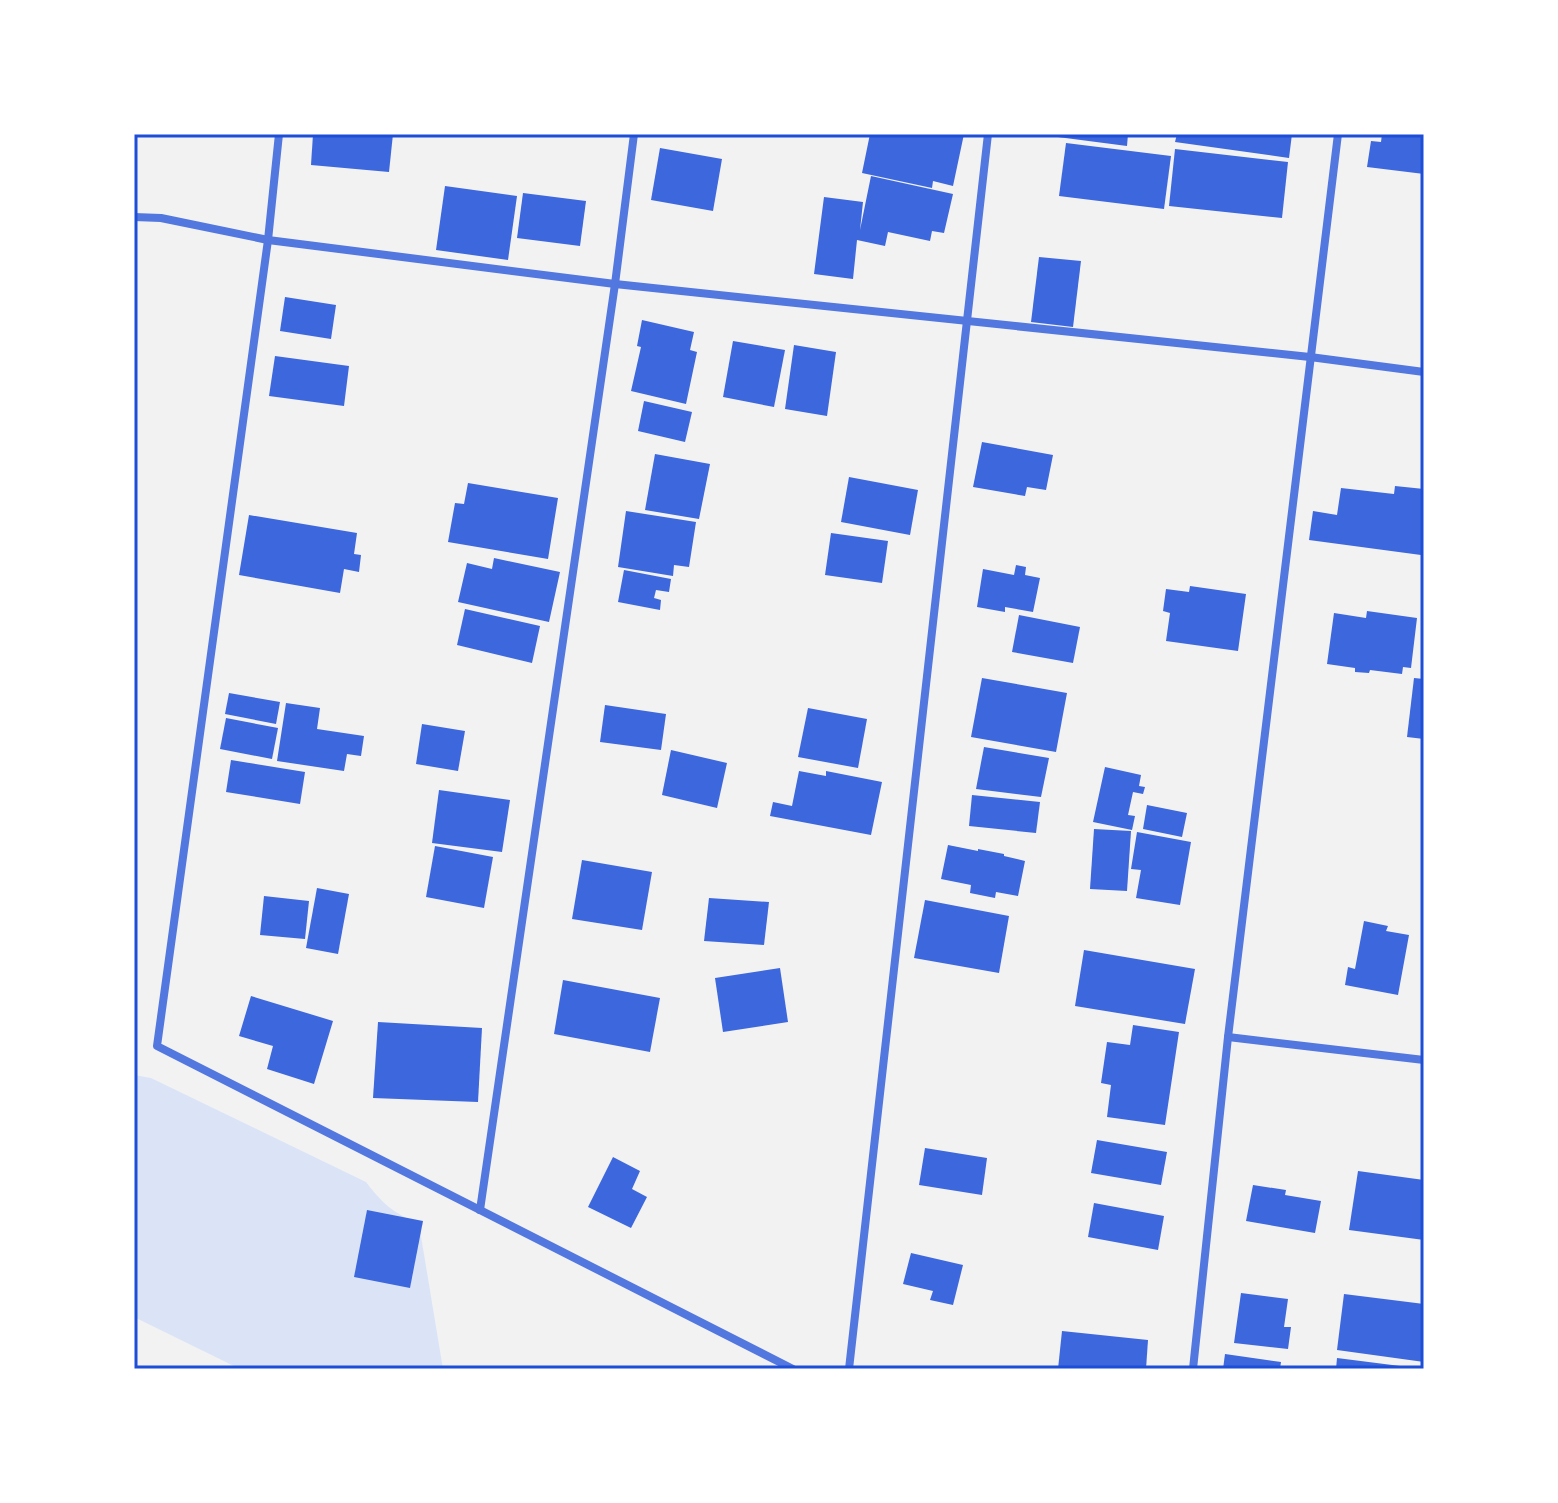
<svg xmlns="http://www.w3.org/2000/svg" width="1558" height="1503" font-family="'DejaVu Sans',sans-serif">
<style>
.green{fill:#dbe4f7}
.building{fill:#3d67dc}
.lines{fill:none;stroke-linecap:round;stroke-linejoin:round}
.minor{stroke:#5277de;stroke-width:8}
.neatline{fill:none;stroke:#1d4ed8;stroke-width:3}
</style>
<rect width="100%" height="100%" fill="#f2f2f2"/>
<!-- green -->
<path class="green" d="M134,1075L151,1078L366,1182C384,1205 392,1212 419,1224L443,1369H240L134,1317Z"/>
<!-- building -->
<g class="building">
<path d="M313,134H393L389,172L311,165Z"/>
<path d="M870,134H964L953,186L933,181L932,188L862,173Z"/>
<path d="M1050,134H1128L1127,146L1050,136Z"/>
<path d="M1177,134H1292L1289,158L1175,142Z"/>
<path d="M1382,134H1424V174L1367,167L1371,141L1381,142Z"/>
<path d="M1066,143L1171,156L1164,209L1059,196Z"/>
<path d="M660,148L722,159L713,211L651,200Z"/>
<path d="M1175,149L1288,162L1282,218L1169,206Z"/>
<path d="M871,176L953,194L944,233L932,231L930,241L888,232L885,246L857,240L853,279L814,274L824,197L863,202L860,230Z"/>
<path d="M445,186L517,196L508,260L436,250Z"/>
<path d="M523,193L586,201L580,246L517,238Z"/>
<path d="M1039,257L1081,261L1073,327L1031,322Z"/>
<path d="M285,297L336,305L331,339L280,331Z"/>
<path d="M642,320L694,332L690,350L697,352L686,404L631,391L641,347L637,346Z"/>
<path d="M733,341L785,350L774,407L723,397Z"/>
<path d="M794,345L836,352L827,416L785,409Z"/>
<path d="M275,356L349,366L344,406L269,396Z"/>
<path d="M644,401L692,412L685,442L638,431Z"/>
<path d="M982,442L1053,455L1046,490L1027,487L1025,496L973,487Z"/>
<path d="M655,454L710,464L699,519L645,510Z"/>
<path d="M849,477L918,490L910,535L841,522Z"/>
<path d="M468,483L558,498L548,559L448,542L455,503L464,504Z"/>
<path d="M1395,486L1424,489V532L1421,555L1309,540L1313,511L1337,515L1341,488L1394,494Z"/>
<path d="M626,511L696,522L689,567L674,565L673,576L618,567Z"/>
<path d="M249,515L357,533L354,554L361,555L359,572L344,569L340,593L239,575Z"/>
<path d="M831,533L888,541L882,583L825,575Z"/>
<path d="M494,558L560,572L549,622L458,602L467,563L492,569Z"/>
<path d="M1016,565L1026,567L1025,575L1040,578L1033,612L1005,607V612L977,607L983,569L1014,575Z"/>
<path d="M624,570L671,579L669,592L656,590L654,598L661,600L660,610L618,602Z"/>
<path d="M1190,586L1246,594L1238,651L1166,641L1170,613L1163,611L1166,589L1189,592Z"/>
<path d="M465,609L540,626L532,663L457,645Z"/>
<path d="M1367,611L1417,618L1411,668L1403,667L1402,674L1370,670L1369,673L1355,672V668L1327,664L1334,613L1366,618Z"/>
<path d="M1019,615L1080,627L1073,663L1012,652Z"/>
<path d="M982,678L1067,693L1056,752L971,737Z"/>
<path d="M1414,678L1424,679V739L1407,737Z"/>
<path d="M229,693L280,702L276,724L225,714Z"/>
<path d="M286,703L320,708L317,729L364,736L361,756L347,754L344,771L277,761Z"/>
<path d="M605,705L666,714L661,750L600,742Z"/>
<path d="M808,708L867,719L858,768L798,757Z"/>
<path d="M226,718L278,728L272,759L220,749Z"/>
<path d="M422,724L465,731L458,771L416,764Z"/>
<path d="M984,747L1049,758L1041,797L976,789Z"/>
<path d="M671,750L727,763L717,808L662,795Z"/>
<path d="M231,760L305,772L300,804L226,792Z"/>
<path d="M1105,767L1141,775L1139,786L1145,787L1143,794L1133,792L1128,815L1135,816L1132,830L1093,822Z"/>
<path d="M799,771L826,776V771L882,782L871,835L770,816L773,802L792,806Z"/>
<path d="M439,790L510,800L502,852L432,843Z"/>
<path d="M972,795L1040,802L1036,833L969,826Z"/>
<path d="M1147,805L1187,813L1182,837L1143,829Z"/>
<path d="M1094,829L1131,831L1127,891L1090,889Z"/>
<path d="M1137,832L1191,842L1180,905L1136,898L1141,870L1131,869Z"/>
<path d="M948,845L978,851V849L1004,854V856L1025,861L1018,896L996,892L995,898L970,893L971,885L941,879Z"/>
<path d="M435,846L493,857L484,908L426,897Z"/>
<path d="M582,860L652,872L642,930L572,919Z"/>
<path d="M317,888L349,894L338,954L306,948Z"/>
<path d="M264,896L309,901L305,939L260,935Z"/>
<path d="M709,898L769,902L764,945L704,941Z"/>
<path d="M925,900L1009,916L999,973L914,958Z"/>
<path d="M1364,921L1388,926L1386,931L1409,935L1398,995L1345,985L1348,967L1355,969Z"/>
<path d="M1084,950L1195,969L1185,1024L1075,1006Z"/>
<path d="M780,968L788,1022L723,1032L715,978Z"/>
<path d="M563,980L660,998L650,1052L554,1034Z"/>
<path d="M251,996L333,1021L314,1084L267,1069L273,1046L239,1036Z"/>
<path d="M378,1022L482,1028L478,1102L373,1098Z"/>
<path d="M1133,1025L1179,1032L1165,1125L1107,1117L1111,1085L1101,1083L1107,1042L1130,1045Z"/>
<path d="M1097,1140L1167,1152L1161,1185L1091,1173Z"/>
<path d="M925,1148L987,1158L982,1195L919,1185Z"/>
<path d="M613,1157L640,1171L632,1189L647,1197L631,1228L588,1207Z"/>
<path d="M1358,1171L1424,1180V1240L1349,1230Z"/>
<path d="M1253,1185L1286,1190L1285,1195L1321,1201L1315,1233L1246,1221Z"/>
<path d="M1094,1203L1164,1216L1158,1250L1088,1237Z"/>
<path d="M367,1210L423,1221L410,1288L354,1277Z"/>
<path d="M911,1253L963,1265L953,1305L930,1300L933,1291L903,1284Z"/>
<path d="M1241,1293L1288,1299L1284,1327H1291L1288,1349L1234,1343Z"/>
<path d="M1344,1294L1424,1304V1362L1337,1350Z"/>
<path d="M1062,1331L1148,1340L1146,1369H1058Z"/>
<path d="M1225,1354L1281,1362L1280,1369H1223Z"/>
<path d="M1337,1358L1408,1367V1369H1336Z"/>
</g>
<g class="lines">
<!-- minor -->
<g class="minor">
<path d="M279,134L268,240L157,1046L793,1369"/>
<path d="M134,217L161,218L268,240L615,284L1310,357L1424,372"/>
<path d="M1228,1037L1424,1060"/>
<path d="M480,1210L615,284L634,134"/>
<path d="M849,1369L988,134"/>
<path d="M1193,1369L1228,1037L1338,134"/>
</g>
</g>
<!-- border -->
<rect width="1558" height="1503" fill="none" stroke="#ffffff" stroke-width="272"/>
<rect x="136" y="136" width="1286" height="1231" class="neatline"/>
</svg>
